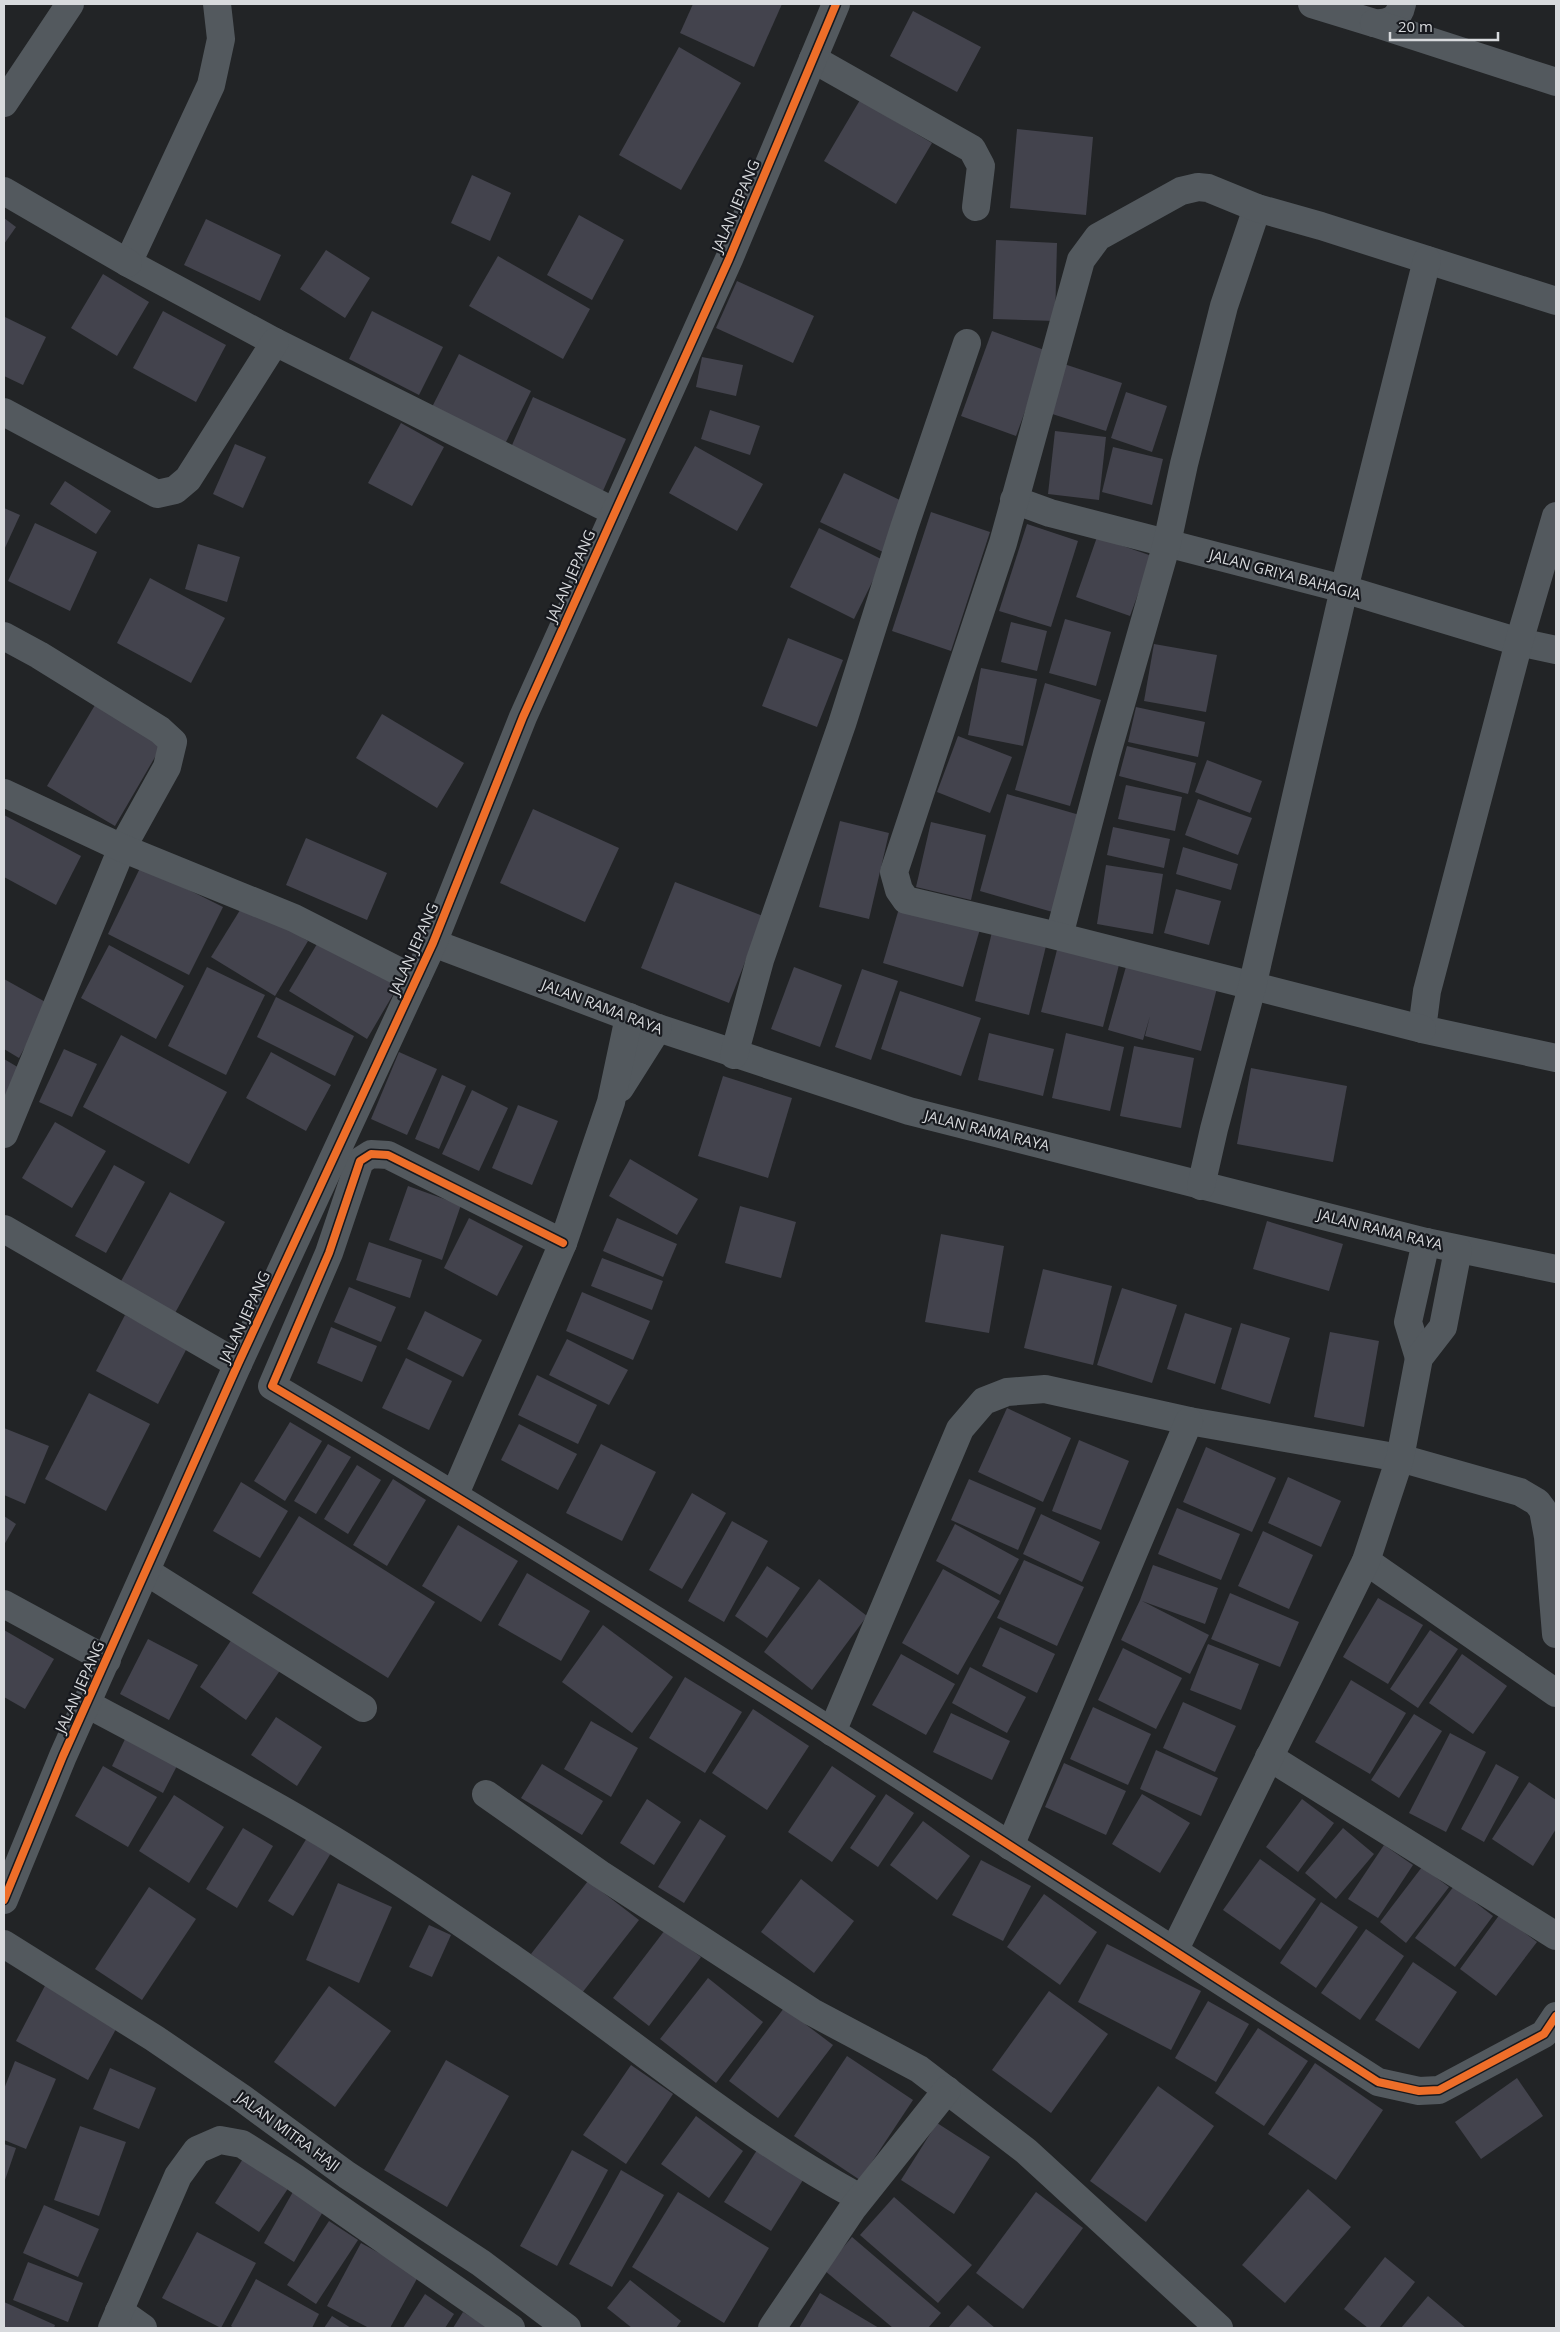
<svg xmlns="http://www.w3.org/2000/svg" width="1560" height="2332" font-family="'Open Sans',sans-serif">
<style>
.building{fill:#43434d}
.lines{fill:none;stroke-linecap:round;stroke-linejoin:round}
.minor{stroke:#53595e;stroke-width:28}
.cycleway-casing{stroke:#17191e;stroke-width:11}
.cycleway{stroke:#ee6e29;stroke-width:8}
.labels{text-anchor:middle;stroke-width:4.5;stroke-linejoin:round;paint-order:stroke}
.street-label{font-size:15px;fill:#d8dadd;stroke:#17191e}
</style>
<rect width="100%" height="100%" fill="#222426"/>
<!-- building -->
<g class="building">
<path d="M693,4H782L754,67L680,33Z"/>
<path d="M913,11L981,47L957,92L890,56Z"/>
<path d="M679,47L741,83L681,190L619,155Z"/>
<path d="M860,100L932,143L896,204L824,161Z"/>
<path d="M1017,129L1093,137L1086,215L1010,208Z"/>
<path d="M472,175L511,193L490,241L451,223Z"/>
<path d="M579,215L624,240L592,300L547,275Z"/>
<path d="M4,218L16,227L4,244Z"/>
<path d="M206,219L281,255L260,301L184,265Z"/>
<path d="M996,240L1057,243L1055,321L993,319Z"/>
<path d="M326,250L370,278L345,318L300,289Z"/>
<path d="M498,256L590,309L563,359L469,306Z"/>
<path d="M103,274L149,302L117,356L71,328Z"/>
<path d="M737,281L814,316L793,363L716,328Z"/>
<path d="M163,311L226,345L196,402L133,368Z"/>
<path d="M372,311L443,347L419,395L349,359Z"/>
<path d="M5,317L46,337L23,385L4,376V320Z"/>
<path d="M992,331L1047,351L1016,436L961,416Z"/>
<path d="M459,354L531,391L504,446L431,409Z"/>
<path d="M702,357L743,365L736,396L696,387Z"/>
<path d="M1064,364L1122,383L1106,431L1049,413Z"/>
<path d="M1126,392L1167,406L1152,452L1111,438Z"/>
<path d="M533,397L626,439L602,493L509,452Z"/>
<path d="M710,410L760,426L750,455L701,439Z"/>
<path d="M401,423L444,447L412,506L368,483Z"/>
<path d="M1055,431L1106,437L1099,500L1048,494Z"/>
<path d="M235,444L266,457L243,508L213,494Z"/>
<path d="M695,446L763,484L737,531L669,493Z"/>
<path d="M1113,447L1163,459L1152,505L1102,492Z"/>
<path d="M844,473L906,503L883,552L820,522Z"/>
<path d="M65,481L111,511L96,534L50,504Z"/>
<path d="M4,508L20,515L4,550Z"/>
<path d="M931,512L990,532L951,651L892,631Z"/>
<path d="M35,523L97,552L70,611L8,581Z"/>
<path d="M1027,524L1078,541L1051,627L999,611Z"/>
<path d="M819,528L883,560L854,619L790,587Z"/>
<path d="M1097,537L1152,556L1130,616L1076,597Z"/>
<path d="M198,544L240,557L227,602L185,589Z"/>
<path d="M150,578L225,618L191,683L117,643Z"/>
<path d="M1065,619L1111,632L1096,686L1049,673Z"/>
<path d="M1011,622L1047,631L1037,671L1001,662Z"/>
<path d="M788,638L843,660L817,727L762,706Z"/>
<path d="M1154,644L1217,655L1206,712L1144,701Z"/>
<path d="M981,668L1037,679L1023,746L968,735Z"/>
<path d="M1045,683L1101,700L1070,806L1015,790Z"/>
<path d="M95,705L162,745L115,826L47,786Z"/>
<path d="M1136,707L1205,722L1198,757L1128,742Z"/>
<path d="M382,714L464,763L437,808L356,758Z"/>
<path d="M958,736L1012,757L990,813L937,792Z"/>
<path d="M1127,746L1196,763L1188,794L1119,776Z"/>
<path d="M1207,760L1262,781L1250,813L1195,792Z"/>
<path d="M1126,785L1182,797L1175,831L1118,819Z"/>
<path d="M1007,794L1083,816L1056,913L980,891Z"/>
<path d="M1198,799L1252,818L1238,855L1185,835Z"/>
<path d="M533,809L619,848L585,922L500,883Z"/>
<path d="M4,815L81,856L56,905L4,877Z"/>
<path d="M840,821L889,833L869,919L819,907Z"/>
<path d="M931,822L986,835L971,900L916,887Z"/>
<path d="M1113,827L1170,839L1164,868L1107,855Z"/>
<path d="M306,838L387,873L367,920L286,885Z"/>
<path d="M1183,847L1238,864L1231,890L1176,874Z"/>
<path d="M1106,865L1163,874L1153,934L1097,924Z"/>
<path d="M141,866L223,907L189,975L108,934Z"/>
<path d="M675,882L763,916L729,1003L641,968Z"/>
<path d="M1176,889L1221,901L1209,945L1164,933Z"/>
<path d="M245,902L308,941L275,996L211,957Z"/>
<path d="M900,905L980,929L963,987L883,963Z"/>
<path d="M993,928L1047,942L1029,1015L975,1001Z"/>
<path d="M323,934L401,981L367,1039L289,991Z"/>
<path d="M109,945L184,986L156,1039L81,998Z"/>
<path d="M1058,946L1120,961L1103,1027L1041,1012Z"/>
<path d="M1127,963L1217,988L1201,1051L1145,1036L1150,1016L1143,1040L1108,1030Z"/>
<path d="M207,967L265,995L226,1075L168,1046Z"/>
<path d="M794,967L842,985L820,1047L771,1029Z"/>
<path d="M862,969L898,981L871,1060L835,1047Z"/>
<path d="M4,979L49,1004L19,1058L4,1049Z"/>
<path d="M900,991L981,1018L961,1076L881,1049Z"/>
<path d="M276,997L354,1036L335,1076L257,1037Z"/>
<path d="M989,1033L1054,1049L1043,1096L978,1080Z"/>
<path d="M1066,1033L1124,1047L1110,1111L1052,1098Z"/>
<path d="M121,1035L227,1092L189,1164L83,1107Z"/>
<path d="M1134,1046L1194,1058L1181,1128L1120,1116Z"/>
<path d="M64,1049L97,1064L72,1117L39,1102Z"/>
<path d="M271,1052L331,1085L306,1131L246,1098Z"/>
<path d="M399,1052L437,1069L407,1135L371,1119Z"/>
<path d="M4,1059L21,1069L4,1098Z"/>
<path d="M1251,1068L1347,1086L1333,1162L1237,1144Z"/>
<path d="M442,1075L466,1086L439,1149L415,1139Z"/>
<path d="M723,1076L792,1098L768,1178L698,1156Z"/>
<path d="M472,1090L508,1108L479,1171L442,1154Z"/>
<path d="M518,1105L558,1121L532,1185L492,1168Z"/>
<path d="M55,1122L106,1151L72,1208L22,1178Z"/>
<path d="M630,1159L698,1199L677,1235L609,1196Z"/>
<path d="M114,1165L145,1182L106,1253L75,1236Z"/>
<path d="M408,1186L461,1205L442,1260L389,1240Z"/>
<path d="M170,1192L225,1222L175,1313L120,1283Z"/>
<path d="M740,1206L796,1222L781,1278L725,1263Z"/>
<path d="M469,1218L523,1246L497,1296L444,1268Z"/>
<path d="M617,1218L677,1244L663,1277L603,1251Z"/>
<path d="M1267,1221L1343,1244L1329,1291L1253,1269Z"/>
<path d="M941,1234L1004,1246L989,1333L925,1322Z"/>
<path d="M369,1242L422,1260L410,1298L356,1280Z"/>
<path d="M602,1258L663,1281L652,1310L591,1286Z"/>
<path d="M1043,1269L1112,1286L1093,1365L1024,1348Z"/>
<path d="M349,1287L396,1307L381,1342L334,1322Z"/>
<path d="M1122,1288L1177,1305L1152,1383L1097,1365Z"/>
<path d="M582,1292L650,1321L633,1360L566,1331Z"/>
<path d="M425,1311L482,1340L463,1377L407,1349Z"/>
<path d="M1185,1313L1232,1328L1215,1384L1167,1369Z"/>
<path d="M125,1315L187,1348L158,1404L96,1371Z"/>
<path d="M1241,1323L1290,1338L1270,1404L1221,1389Z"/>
<path d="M331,1327L377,1346L362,1382L317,1363Z"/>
<path d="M1330,1332L1379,1341L1364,1427L1314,1417Z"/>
<path d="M567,1339L628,1370L609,1405L549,1375Z"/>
<path d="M406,1358L452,1381L429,1430L382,1408Z"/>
<path d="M537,1375L597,1405L578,1444L518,1415Z"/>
<path d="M89,1393L150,1424L106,1511L45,1479Z"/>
<path d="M1007,1408L1071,1438L1043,1502L978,1472Z"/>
<path d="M290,1422L322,1441L285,1501L254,1481Z"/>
<path d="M519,1424L577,1454L558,1490L501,1460Z"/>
<path d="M4,1428L49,1446L25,1504L4,1495Z"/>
<path d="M1079,1440L1129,1461L1101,1530L1052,1511Z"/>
<path d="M328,1444L351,1457L316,1514L294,1501Z"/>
<path d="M601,1444L656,1472L622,1541L566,1513Z"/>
<path d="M1206,1447L1276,1478L1252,1532L1183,1502Z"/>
<path d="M357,1465L381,1480L348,1534L324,1519Z"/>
<path d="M1288,1477L1341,1501L1321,1547L1268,1523Z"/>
<path d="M393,1479L426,1500L387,1566L353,1545Z"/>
<path d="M969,1479L1036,1508L1018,1550L951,1520Z"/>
<path d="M241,1482L288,1511L260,1558L213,1531Z"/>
<path d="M692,1493L726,1513L682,1589L649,1570Z"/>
<path d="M1177,1508L1240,1534L1221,1580L1158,1554Z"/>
<path d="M1041,1514L1100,1542L1082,1582L1023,1554Z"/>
<path d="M4,1516L16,1524L4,1545Z"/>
<path d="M299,1516L435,1602L388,1678L252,1593Z"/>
<path d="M732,1521L768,1541L724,1622L688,1601Z"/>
<path d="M955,1524L1019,1559L1000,1595L936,1561Z"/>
<path d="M458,1525L518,1561L481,1622L422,1586Z"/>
<path d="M1263,1531L1313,1555L1289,1609L1238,1586Z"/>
<path d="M1024,1560L1084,1587L1057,1646L997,1618Z"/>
<path d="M1153,1565L1218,1588L1205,1624L1142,1601L1209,1635L1190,1674L1121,1640L1140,1600Z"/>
<path d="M767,1566L800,1588L767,1638L735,1616Z"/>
<path d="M943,1569L1000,1601L958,1675L902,1643Z"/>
<path d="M527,1573L590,1611L561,1661L498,1625Z"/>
<path d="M819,1579L867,1616L812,1690L764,1652Z"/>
<path d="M1230,1593L1299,1622L1280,1667L1211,1639Z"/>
<path d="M1378,1598L1423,1625L1388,1684L1343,1657Z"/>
<path d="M603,1625L673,1677L632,1733L562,1682Z"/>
<path d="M1000,1627L1055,1654L1037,1693L982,1666Z"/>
<path d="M4,1630L54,1659L25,1709L4,1697Z"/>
<path d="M1430,1630L1458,1649L1418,1708L1390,1689Z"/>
<path d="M234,1636L281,1669L246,1720L200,1687Z"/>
<path d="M148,1639L198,1665L169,1720L120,1694Z"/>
<path d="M1208,1644L1259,1664L1241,1710L1190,1690Z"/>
<path d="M1123,1648L1182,1678L1156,1729L1098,1700Z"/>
<path d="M901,1654L955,1684L926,1735L872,1705Z"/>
<path d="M1462,1654L1507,1686L1473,1734L1429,1703Z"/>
<path d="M970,1667L1026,1697L1007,1733L952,1703Z"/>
<path d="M685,1677L742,1712L705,1773L649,1738Z"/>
<path d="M1351,1680L1406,1713L1370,1774L1315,1742Z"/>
<path d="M1183,1702L1236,1726L1215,1772L1163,1748Z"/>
<path d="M1093,1707L1151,1734L1128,1785L1070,1759Z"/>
<path d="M753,1709L809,1746L767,1810L712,1773Z"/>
<path d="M951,1713L1010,1741L992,1780L933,1752Z"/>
<path d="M1414,1714L1442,1731L1399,1798L1371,1780Z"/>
<path d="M276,1717L322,1747L297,1786L251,1755Z"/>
<path d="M591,1721L638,1748L611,1797L564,1769Z"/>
<path d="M1450,1733L1486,1752L1446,1832L1409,1813Z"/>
<path d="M127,1735L179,1762L163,1793L112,1766Z"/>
<path d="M1156,1750L1218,1778L1201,1816L1140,1789Z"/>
<path d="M1064,1763L1126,1791L1106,1835L1045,1807Z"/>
<path d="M542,1764L603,1801L582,1835L521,1798Z"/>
<path d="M1496,1764L1519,1777L1484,1842L1461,1829Z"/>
<path d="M103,1766L157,1797L128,1847L75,1816Z"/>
<path d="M832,1766L876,1796L832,1862L788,1832Z"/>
<path d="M1529,1782L1556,1800V1829L1533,1866L1492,1839Z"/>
<path d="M886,1794L914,1813L878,1867L850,1848Z"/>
<path d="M1142,1794L1190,1823L1160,1873L1112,1844Z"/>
<path d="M174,1795L224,1827L189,1883L139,1851Z"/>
<path d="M647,1799L681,1822L654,1865L620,1843Z"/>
<path d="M1302,1799L1334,1823L1298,1872L1266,1847Z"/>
<path d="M700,1819L726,1836L684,1903L658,1887Z"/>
<path d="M923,1821L970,1856L937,1900L890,1865Z"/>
<path d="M243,1828L273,1846L237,1908L206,1889Z"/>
<path d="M1343,1828L1374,1854L1336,1899L1305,1873Z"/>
<path d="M310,1833L334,1848L293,1916L268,1901Z"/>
<path d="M1384,1845L1413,1865L1378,1918L1348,1899Z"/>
<path d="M1260,1859L1316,1899L1280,1950L1223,1910Z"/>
<path d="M981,1860L1031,1886L1003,1941L952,1915Z"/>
<path d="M1422,1867L1449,1887L1406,1943L1380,1922Z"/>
<path d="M801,1879L854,1921L814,1973L761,1932Z"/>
<path d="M588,1881L639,1920L582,1993L531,1954Z"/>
<path d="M338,1883L392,1907L359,1983L306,1960Z"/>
<path d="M1454,1886L1493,1916L1455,1967L1415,1938Z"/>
<path d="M149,1887L196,1919L142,2000L95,1969Z"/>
<path d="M1044,1894L1097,1932L1060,1985L1007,1947Z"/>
<path d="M1321,1902L1358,1927L1316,1988L1280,1963Z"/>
<path d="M1500,1914L1537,1942L1496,1996L1460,1969Z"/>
<path d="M429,1925L451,1935L432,1977L409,1967Z"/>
<path d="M1366,1929L1404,1956L1360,2020L1321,1993Z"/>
<path d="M665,1930L701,1957L649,2026L613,1998Z"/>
<path d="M1107,1944L1201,1991L1171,2050L1078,2002Z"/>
<path d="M1413,1962L1457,1992L1419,2049L1375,2020Z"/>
<path d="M708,1978L763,2022L716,2083L660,2039Z"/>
<path d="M48,1980L121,2020L88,2080L16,2041Z"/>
<path d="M329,1986L391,2031L335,2107L274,2062Z"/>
<path d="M1049,1991L1108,2034L1051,2113L992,2070Z"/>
<path d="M1208,2001L1249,2024L1216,2082L1175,2058Z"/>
<path d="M784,2008L833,2045L778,2118L729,2081Z"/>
<path d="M1258,2028L1308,2061L1264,2126L1215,2093Z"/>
<path d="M847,2056L913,2100L860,2180L794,2136Z"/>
<path d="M446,2060L509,2096L447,2207L384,2170Z"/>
<path d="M15,2061L56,2079L26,2149L4,2140V2089Z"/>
<path d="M1315,2063L1383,2110L1336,2180L1268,2134Z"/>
<path d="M631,2065L673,2094L626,2164L583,2135Z"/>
<path d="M110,2068L156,2088L139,2129L93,2109Z"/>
<path d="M1517,2078L1543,2116L1481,2159L1455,2122Z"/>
<path d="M1158,2086L1214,2126L1146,2222L1090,2181Z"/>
<path d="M696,2116L743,2151L709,2198L661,2164Z"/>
<path d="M937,2123L990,2157L954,2214L901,2180Z"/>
<path d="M80,2126L126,2142L99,2216L54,2200Z"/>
<path d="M4,2144L16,2148L4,2183Z"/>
<path d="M572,2150L608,2170L557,2266L520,2246Z"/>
<path d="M757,2150L803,2180L771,2231L724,2202Z"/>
<path d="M246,2154L291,2184L259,2232L215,2203Z"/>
<path d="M621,2170L664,2195L612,2287L569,2264Z"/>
<path d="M1308,2189L1351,2227L1285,2303L1242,2265Z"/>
<path d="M294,2190L325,2208L294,2262L264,2243Z"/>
<path d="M678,2192L769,2248L724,2323L632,2267Z"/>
<path d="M1036,2192L1083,2228L1023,2309L976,2273Z"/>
<path d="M894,2197L972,2265L938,2303L860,2235Z"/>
<path d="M44,2205L99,2229L78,2277L23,2253Z"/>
<path d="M329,2221L358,2240L316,2304L287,2285Z"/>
<path d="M197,2232L256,2263L221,2328L162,2298Z"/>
<path d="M852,2237L941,2313L928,2328H893L824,2270Z"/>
<path d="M361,2243L419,2275L390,2328H369L327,2306Z"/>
<path d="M1385,2257L1415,2282L1379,2328H1368L1344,2309Z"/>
<path d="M28,2262L83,2283L68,2322L13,2300Z"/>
<path d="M256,2279L319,2314L312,2328H234L231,2326Z"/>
<path d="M630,2280L681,2321L676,2328H632L607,2308Z"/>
<path d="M820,2293L879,2328H799Z"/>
<path d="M425,2294L454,2314L445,2328H403Z"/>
<path d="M1428,2296L1466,2328H1401Z"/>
<path d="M4,2302L55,2325L54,2328H4Z"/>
<path d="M968,2305L995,2328H948Z"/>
<path d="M463,2312L489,2328H453Z"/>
<path d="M332,2316L351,2328H324Z"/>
</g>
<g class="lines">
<!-- minor -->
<g class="minor">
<path d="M217,4L221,39L211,85L128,263L275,342L615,512"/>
<path d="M1312,4L1374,23C1389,24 1399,19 1402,4"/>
<path d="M1374,23L1556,82"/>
<path d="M813,59L972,149L981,166L976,207"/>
<path d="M4,103L70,4"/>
<path d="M4,191L128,263"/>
<path d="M4,412L157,494L175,490L188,479L275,342"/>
<path d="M1014,500L1050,513L1344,589L1519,642L1556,650"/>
<path d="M1556,516L1519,642L1427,991L1422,1029L1556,1058"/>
<path d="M4,636L39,655L160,730L173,742L167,767L122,848L4,1134"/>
<path d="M4,793L122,848L294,918L416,980"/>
<path d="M1059,936L1107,753L1167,543L1184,464L1224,306L1257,208"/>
<path d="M433,943L658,1028L909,1111L1426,1242L1556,1269"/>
<path d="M1422,1029L1045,933L906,900L899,890L894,872L1003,543L1081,260L1098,237L1181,191L1198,187L1208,188L1257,208L1321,226L1556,301"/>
<path d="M734,1055L760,960L842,724L904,528L967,343"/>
<path d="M620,1088L658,1028"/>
<path d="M1201,1186L1214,1129L1252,987L1344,589L1427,260"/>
<path d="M4,1229L238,1364"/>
<path d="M563,1243L388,1155L371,1154L360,1161L329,1253L272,1386C647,1608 1011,1847 1378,2082L1419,2091L1439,2090L1544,2034L1556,2016"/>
<path d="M1419,1358L1408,1322L1426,1242"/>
<path d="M455,1494L563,1243L611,1102L629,1017"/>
<path d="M1366,1561L1556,1693"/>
<path d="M147,1572L363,1708"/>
<path d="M4,1604L107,1660"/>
<path d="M87,1704C162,1744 237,1783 310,1826C380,1867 448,1914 515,1960C630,2039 737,2132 860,2198"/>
<path d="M832,1732L960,1429L984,1401L1007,1392L1045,1389L1189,1421L1400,1458L1520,1492L1537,1502L1543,1510L1548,1537L1556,1634"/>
<path d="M1269,1757L1556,1936"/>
<path d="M486,1794L600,1874L812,2012L919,2069L1026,2151L1219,2328"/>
<path d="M1010,1846L1189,1421"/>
<path d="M4,1900L63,1756L238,1364L433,943L523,717L729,259L836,4"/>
<path d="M4,1944L154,2038L242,2098L347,2175L481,2263L567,2328"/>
<path d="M1174,1951L1366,1561L1400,1458L1419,1358L1443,1327L1458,1250"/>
<path d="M119,2311L143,2328"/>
<path d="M112,2328L178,2176L197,2150L220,2140L242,2144L294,2177L511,2328"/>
<path d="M772,2328L853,2208L947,2090"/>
</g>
<defs>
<g id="cycleway">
<path d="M563,1243L388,1155L371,1154L360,1161L329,1253L272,1386C647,1608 1011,1847 1378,2082L1419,2091L1439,2090L1544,2034L1556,2016"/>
<path d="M4,1900L63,1756L238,1364L433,943L523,717L729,259L836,4"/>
</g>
</defs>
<!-- cycleway casing -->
<use href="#cycleway" class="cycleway-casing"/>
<!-- cycleway -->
<use href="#cycleway" class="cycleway"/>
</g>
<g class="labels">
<!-- street labels -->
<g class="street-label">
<text transform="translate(736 206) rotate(-67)" y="5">JALAN JEPANG</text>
<text transform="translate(1285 575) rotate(15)" y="5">JALAN GRIYA BAHAGIA</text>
<text transform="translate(571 576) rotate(-66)" y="5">JALAN JEPANG</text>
<text transform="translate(414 949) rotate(-66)" y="5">JALAN JEPANG</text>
<text transform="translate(602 1007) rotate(21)" y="5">JALAN RAMA RAYA</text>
<text transform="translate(987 1131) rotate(14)" y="5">JALAN RAMA RAYA</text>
<text transform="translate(1380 1230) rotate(14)" y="5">JALAN RAMA RAYA</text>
<text transform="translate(245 1317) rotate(-65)" y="5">JALAN JEPANG</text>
<text transform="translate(80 1687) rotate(-66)" y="5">JALAN JEPANG</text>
<text transform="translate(288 2132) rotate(36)" y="5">JALAN MITRA HAJI</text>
</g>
</g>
<!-- border -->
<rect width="1560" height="2332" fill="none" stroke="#d8dadd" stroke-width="10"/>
<!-- scale -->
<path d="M1390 32v8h108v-8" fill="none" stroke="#d8dadd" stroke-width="2.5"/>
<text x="1398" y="32" font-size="15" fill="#d8dadd" stroke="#17191e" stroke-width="4" paint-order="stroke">20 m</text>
</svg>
